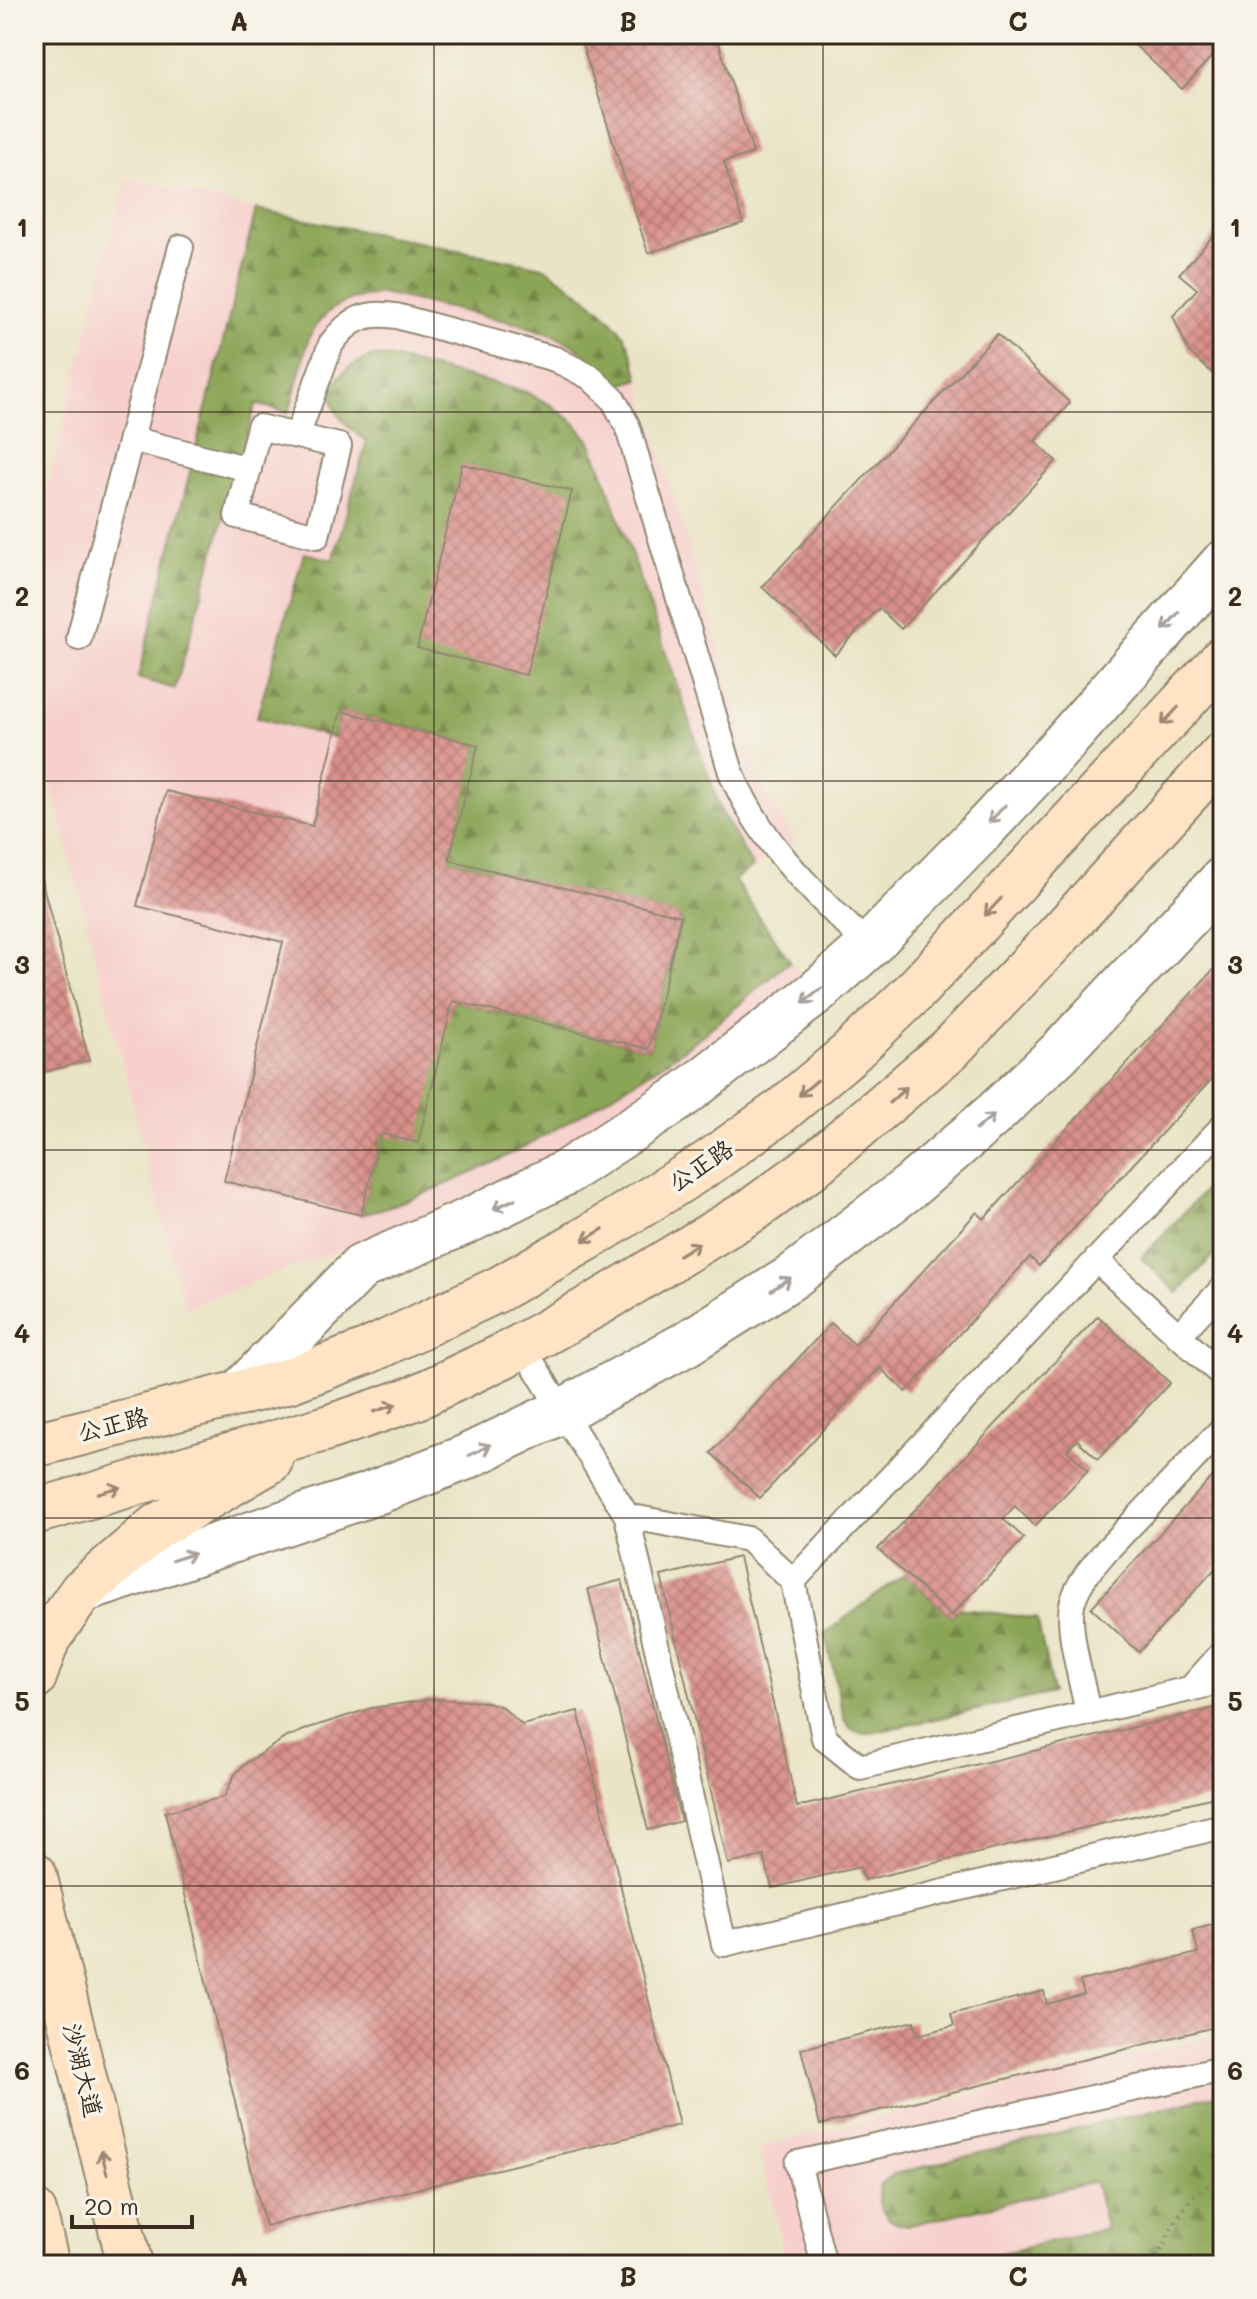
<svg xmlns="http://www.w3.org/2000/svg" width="1257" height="2299" font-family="Mali,'LXGW WenKai TC',sans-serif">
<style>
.built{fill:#f7d0cd}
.forest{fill:url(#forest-firs);stroke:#63683a;stroke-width:2}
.building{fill:url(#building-cross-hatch)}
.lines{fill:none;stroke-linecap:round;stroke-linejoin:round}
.service-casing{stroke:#928772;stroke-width:28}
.minor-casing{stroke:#928772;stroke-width:48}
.secondary-casing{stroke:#928772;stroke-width:48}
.path{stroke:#928772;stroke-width:5;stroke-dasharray:2 6;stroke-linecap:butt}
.service{stroke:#fff;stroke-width:24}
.minor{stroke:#fff;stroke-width:44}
.secondary{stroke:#fee4c5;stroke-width:44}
.oneway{stroke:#a79f9a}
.oneway2{stroke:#9c8772}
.grid{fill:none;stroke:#3b2a1e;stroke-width:2;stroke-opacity:0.55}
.labels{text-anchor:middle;stroke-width:7;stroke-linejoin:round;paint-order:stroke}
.street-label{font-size:24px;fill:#3b2a1e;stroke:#f7f3e8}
.neatline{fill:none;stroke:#3b2a1e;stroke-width:3}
.grid-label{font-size:26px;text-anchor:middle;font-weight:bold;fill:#3b2a1e}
</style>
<defs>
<pattern id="forest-firs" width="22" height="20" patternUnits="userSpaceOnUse" patternTransform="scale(2)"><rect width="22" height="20" fill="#8ba557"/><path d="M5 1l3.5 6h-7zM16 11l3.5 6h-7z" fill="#738747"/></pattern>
<pattern id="building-cross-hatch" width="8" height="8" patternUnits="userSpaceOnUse" patternTransform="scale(2)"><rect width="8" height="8" fill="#d98f8b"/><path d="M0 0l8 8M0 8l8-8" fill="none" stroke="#b17571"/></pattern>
</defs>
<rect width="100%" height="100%" fill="#f7f3e8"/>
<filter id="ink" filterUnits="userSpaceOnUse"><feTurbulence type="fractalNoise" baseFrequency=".0125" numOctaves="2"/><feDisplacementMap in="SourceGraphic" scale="16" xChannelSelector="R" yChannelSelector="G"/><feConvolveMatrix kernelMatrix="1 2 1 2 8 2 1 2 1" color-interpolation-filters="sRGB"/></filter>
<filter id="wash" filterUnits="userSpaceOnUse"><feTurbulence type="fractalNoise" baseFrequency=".006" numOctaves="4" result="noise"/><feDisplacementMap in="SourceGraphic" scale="32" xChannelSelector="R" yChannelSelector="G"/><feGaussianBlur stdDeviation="1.8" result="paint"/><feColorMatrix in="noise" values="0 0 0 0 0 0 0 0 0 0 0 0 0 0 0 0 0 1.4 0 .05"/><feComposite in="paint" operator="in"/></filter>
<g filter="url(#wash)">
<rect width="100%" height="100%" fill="#eae4c6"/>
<!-- built -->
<g class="built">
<path d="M126,178L256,210L543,267L560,278L614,325L623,335L629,346L759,783L796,841L734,880L800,975L675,1076L567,1147L520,1173L369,1239L185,1308L34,718V541Z"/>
<path d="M1223,2034V2265H786L759,2147Z"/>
</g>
<!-- forest -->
<g class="forest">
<path d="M256,210L543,267C567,282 610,313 625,337C632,349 635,365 639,379L618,386L577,347L555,336L520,324L381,293L351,299L333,308L320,320L309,337L289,413L256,404L175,689L138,678Z"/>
<path d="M373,356L392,358L524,391L551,405L575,423L589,440L602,469L721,811L753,867L734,880L790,961C759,987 728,1015 696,1040C671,1060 642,1077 614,1094C536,1143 450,1190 361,1215L381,1134L453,1001L649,1049L681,917L449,860L477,745L341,711L334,738L257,717L304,553L333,560L367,441C321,411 318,376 373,356Z"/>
<path d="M1223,1171V1245L1178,1293L1141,1258Z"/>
<path d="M905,1574L951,1616L959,1608L1037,1619L1053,1693L871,1733C856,1733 851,1731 844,1719L825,1633Z"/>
<path d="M1223,2093V2253L1170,2265H952L1106,2228L1095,2182L906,2226C885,2223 874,2205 880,2184L894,2174Z"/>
</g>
<g id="blocks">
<!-- building -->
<g class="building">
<path d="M579,34H716L753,153L724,162L743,223L648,253Z"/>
<path d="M1123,34H1223V44L1182,89Z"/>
<path d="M1223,225V383L1189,352L1173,316L1197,289L1179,274Z"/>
<path d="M997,334L1070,403L1035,441L1056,461L901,629L879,608L835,655L762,587Z"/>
<path d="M462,464L572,491L526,675L417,648Z"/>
<path d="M341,711L478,745L449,860L681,916L649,1049L453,1001L418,1143L381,1134L361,1215L224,1181L283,942L137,906L166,791L312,826Z"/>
<path d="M34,852L89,1060L34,1075Z"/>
<path d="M1223,959V1067L1039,1266L1030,1257L906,1392L880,1368L760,1498L711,1453L831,1323L855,1345L977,1212L984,1219Z"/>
<path d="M1098,1316L1170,1383L1098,1459L1077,1440L1067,1450L1088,1470L1035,1526L1015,1506L1003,1519L1024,1538L951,1616L878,1549Z"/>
<path d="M1223,1465V1560L1139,1652L1091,1608Z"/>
<path d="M739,1557L797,1807L1223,1706V1795L864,1880L860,1867L772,1888L764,1856L728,1864L661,1576Z"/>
<path d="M622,1580L681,1821L648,1830L588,1589Z"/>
<path d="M433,1699L487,1702L502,1707L522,1725L578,1711L679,2125L265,2226L165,1812L224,1797L235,1774L246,1763L285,1738L309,1728L372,1708Z"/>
<path d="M1223,1922V2025L820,2125L801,2049L914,2021L917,2035L954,2026L951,2014L1044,1991L1047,2004L1084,1994L1080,1981L1198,1953L1193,1930Z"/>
</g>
</g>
</g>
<g filter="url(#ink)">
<use href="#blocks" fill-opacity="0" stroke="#928772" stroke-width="2"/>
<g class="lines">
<defs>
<g id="service">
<path d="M259,427L339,446L317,536L237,516Z"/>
<path d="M297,436L331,344C349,319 366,311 396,316L555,359L590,377L613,399L627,425L731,772C760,844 815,894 869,946"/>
<path d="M131,439L249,469"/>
<path d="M79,638L181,247"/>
<path d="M1096,1260L1223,1376"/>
<path d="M1178,1336L1223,1288"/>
<path d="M522,1346L627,1516L724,1944L1223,1826"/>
<path d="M627,1516L748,1539L793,1581L824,1738L860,1767L1223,1681"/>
<path d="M793,1581L1223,1126"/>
<path d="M1190,1689L1223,1652"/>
<path d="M1088,1713C1083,1686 1065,1624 1073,1601C1078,1583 1092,1567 1104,1553L1223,1428"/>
<path d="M824,2265L798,2163L1223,2069"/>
</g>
<g id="minor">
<path d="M238,1394L361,1267L472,1219L565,1173L678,1099L816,993L869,946L978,835L1062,745L1223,563"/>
<path d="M82,1591L371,1494L464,1458L562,1411L686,1344L792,1277L912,1185L993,1115L1059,1053L1223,879"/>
</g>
<g id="secondary">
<path d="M34,1445L288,1381L366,1352L499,1289L593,1235L708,1163L781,1111L850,1053L914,992L1223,659"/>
<path d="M34,1512L324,1429L415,1398L507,1354L602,1301L754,1209L809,1169L951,1048L1055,939L1223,754"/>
<path d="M34,1677L48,1638L82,1591L155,1528L270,1461"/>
<path d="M34,1874L130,2265"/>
<path d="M34,2212L47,2265"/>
</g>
</defs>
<!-- service casing -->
<use href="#service" class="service-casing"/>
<!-- minor casing -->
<use href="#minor" class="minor-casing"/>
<!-- secondary casing -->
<use href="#secondary" class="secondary-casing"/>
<!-- path -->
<path class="path" d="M1153,2265C1165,2244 1178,2211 1195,2195C1203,2187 1213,2184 1223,2180"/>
<!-- service -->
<use href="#service" class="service"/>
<!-- minor -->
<use href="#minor" class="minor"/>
<!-- secondary -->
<use href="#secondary" class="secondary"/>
</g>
<!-- one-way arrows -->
<defs><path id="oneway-shaft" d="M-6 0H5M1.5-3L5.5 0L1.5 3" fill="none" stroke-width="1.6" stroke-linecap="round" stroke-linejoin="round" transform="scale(2)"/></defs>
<g class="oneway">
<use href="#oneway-shaft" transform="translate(1171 621) rotate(132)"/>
<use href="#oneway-shaft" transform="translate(997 814) rotate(133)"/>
<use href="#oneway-shaft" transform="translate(812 996) rotate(141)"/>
<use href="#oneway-shaft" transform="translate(985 1122) rotate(-41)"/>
<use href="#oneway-shaft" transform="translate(504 1204) rotate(155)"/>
<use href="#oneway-shaft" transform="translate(781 1284) rotate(-33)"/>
<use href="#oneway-shaft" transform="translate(480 1450) rotate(-26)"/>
<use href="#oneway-shaft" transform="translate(183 1557) rotate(-18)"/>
</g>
<g class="oneway2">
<use href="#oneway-shaft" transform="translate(1170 716) rotate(133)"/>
<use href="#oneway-shaft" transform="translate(993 907) rotate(133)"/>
<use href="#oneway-shaft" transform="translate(808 1088) rotate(140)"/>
<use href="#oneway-shaft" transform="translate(898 1095) rotate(-42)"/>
<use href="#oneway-shaft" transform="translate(593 1235) rotate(149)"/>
<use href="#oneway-shaft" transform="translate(689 1249) rotate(-31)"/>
<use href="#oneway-shaft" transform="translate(385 1408) rotate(-19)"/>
<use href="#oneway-shaft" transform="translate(109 1490) rotate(-16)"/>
<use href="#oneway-shaft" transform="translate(104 2162) rotate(-104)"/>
</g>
</g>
<!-- grid -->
<path class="grid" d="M434,34V2265M823,34V2265M34,412H1223M34,781H1223M34,1150H1223M34,1518H1223M34,1886H1223"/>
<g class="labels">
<!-- street labels -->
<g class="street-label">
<text transform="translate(701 1166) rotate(-34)" y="8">公正路</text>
<text transform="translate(113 1425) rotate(-14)" y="8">公正路</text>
<text transform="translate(82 2070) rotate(76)" y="8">沙湖大道</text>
</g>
</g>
<!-- margin -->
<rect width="1257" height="2299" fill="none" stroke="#f7f3e8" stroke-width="88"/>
<!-- scale -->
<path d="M72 2215v12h120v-12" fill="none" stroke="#3b2a1e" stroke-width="4"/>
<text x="84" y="2215" font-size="24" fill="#3b2a1e" stroke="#f7f3e8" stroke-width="6" paint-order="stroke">20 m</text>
<rect x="44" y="44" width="1169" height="2211" class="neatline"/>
<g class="grid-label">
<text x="239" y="31">A</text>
<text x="628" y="31">B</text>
<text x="1018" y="31">C</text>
<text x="22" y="237">1</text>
<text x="1235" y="237">1</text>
<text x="22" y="606">2</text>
<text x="1235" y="606">2</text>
<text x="22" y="974">3</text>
<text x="1235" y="974">3</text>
<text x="22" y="1343">4</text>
<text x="1235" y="1343">4</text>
<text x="22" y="1711">5</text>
<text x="1235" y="1711">5</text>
<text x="22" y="2080">6</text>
<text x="1235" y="2080">6</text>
<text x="239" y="2286">A</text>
<text x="628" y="2286">B</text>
<text x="1018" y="2286">C</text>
</g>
</svg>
